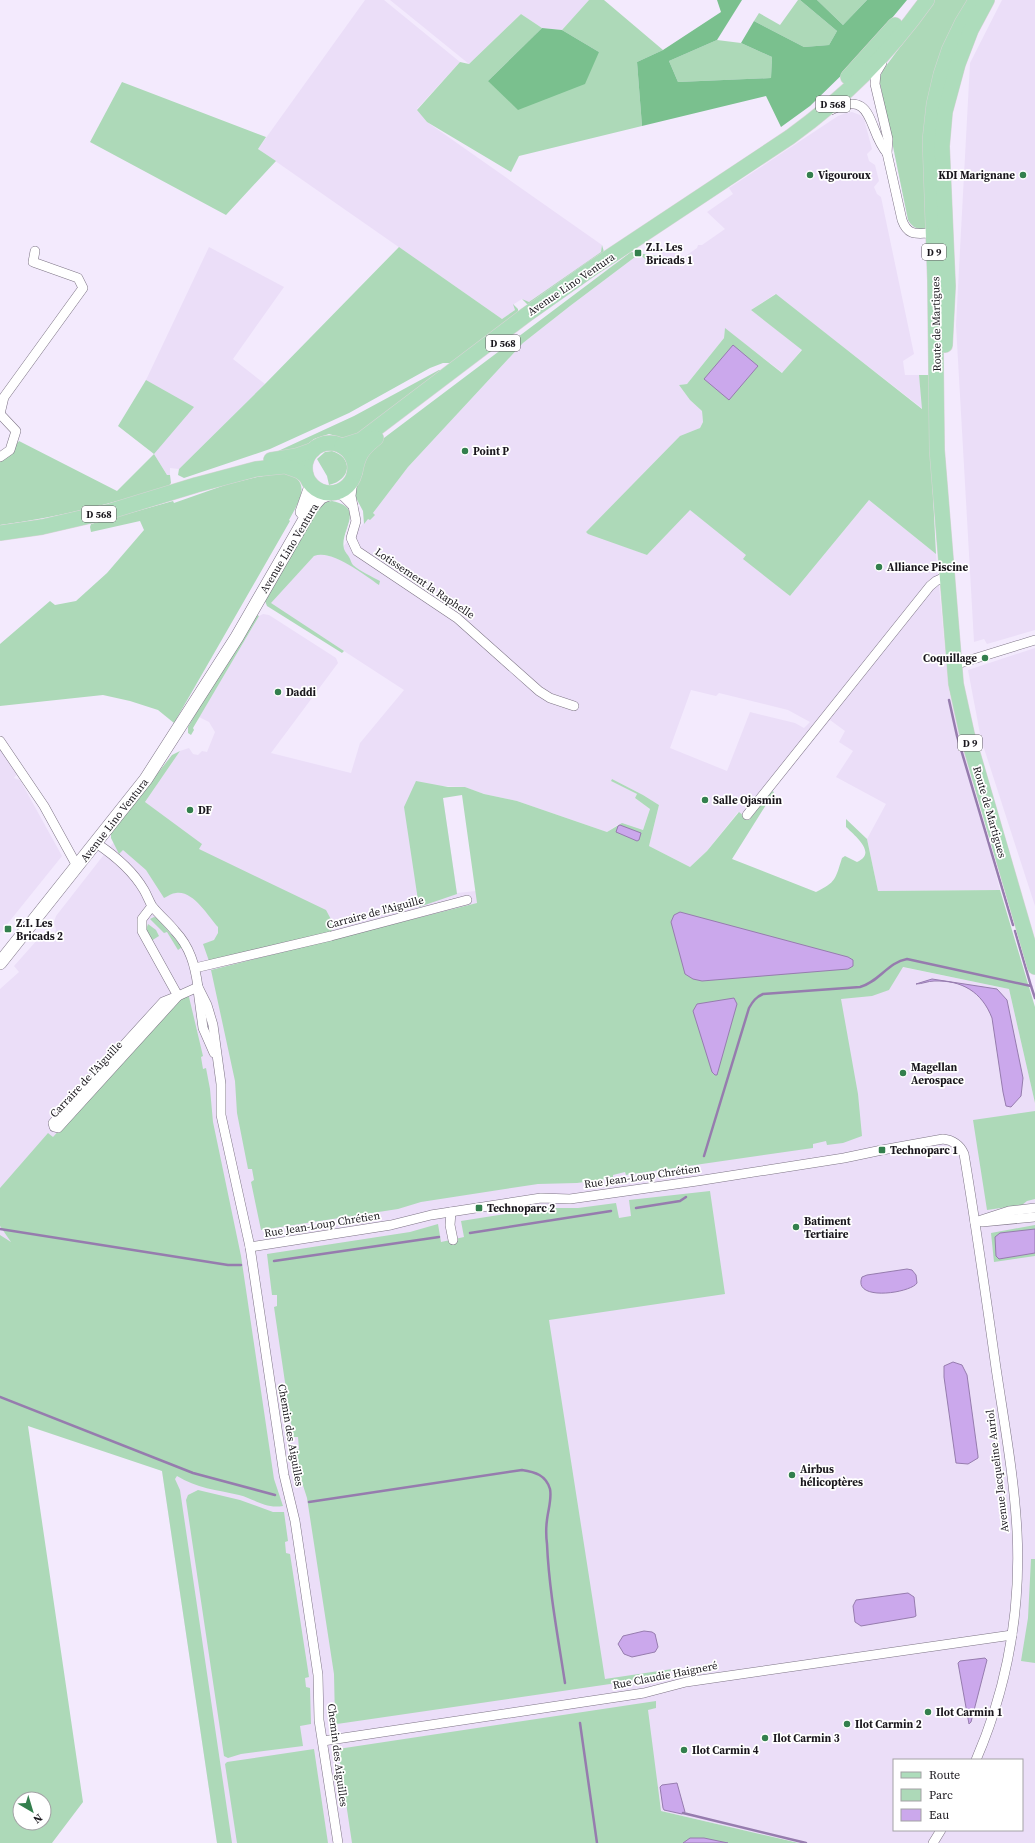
<svg xmlns="http://www.w3.org/2000/svg" width="1035" height="1843" font-family="'Source Serif 4',serif">
<style>
.built{fill:#ebdef8;fill-rule:evenodd}
.green{fill:#add9b8;fill-rule:evenodd}
.forest{fill:#7ac08e}
.water{fill:#cba8ec;stroke:#967cae}
.lines{fill:none;stroke-linecap:round;stroke-linejoin:round}
.stream{stroke:#967cae;stroke-width:2.5}
.minor-casing{stroke:#7d7485;stroke-width:10}
.secondary-casing{stroke:#7d7485;stroke-width:14}
.primary-casing{stroke:#d6d5d6;stroke-width:16}
.minor{stroke:#fff;stroke-width:9}
.secondary{stroke:#fff;stroke-width:13}
.primary{stroke:#addcbb;stroke-width:15}
.poi-dot{fill:#337f4d;stroke:#fff;stroke-width:1.5}
.labels{text-anchor:middle;stroke-width:3.5;stroke-linejoin:round;paint-order:stroke}
.shield{fill:#fff;stroke:#5f5d61;stroke-width:1}
.shield-label{font-size:10px;font-weight:bold;fill:#1a171d}
.poi-label{font-size:11px;font-weight:bold;fill:#1a171d;stroke:#fff;text-anchor:start}
.street-label{font-size:11px;fill:#1a171d;stroke:#fff}
</style>
<rect width="100%" height="100%" fill="#f3eafd"/>
<!-- built -->
<g class="built">
<path d="M365,0H384L460,62L417,109L427,122L602,245L601,252L529,302L522,299L514,304L515,310L502,319L258,149Z"/>
<path d="M390,0H589L562,30L542,28L521,14L469,64Z"/>
<path d="M1002,0H1035V630L987,644L984,639L974,642L956,325L970,63Z"/>
<path d="M852,112L860,115L864,119L872,149L867,154L869,161L875,165L879,181L874,187L877,194L881,197L914,354L903,361L905,375H919L923,409L775,294L751,310L802,349L783,373L725,329L724,338L687,384L679,385L690,400L702,411L703,422L700,428L694,431L586,532L647,555L690,509L747,555L744,558L790,596L869,500L936,554L949,691L1000,890L878,891L867,839L886,804L836,777L853,751L839,742L845,731L830,720L749,820L738,812L707,851L690,867L649,846L659,805L643,795L612,779L611,781L637,794L635,798L650,809L643,830L617,825L607,832L517,801L484,794L465,787L442,786L443,798L457,893L476,891L757,1000L889,990L902,967L1009,989L1035,1103V1843H799L661,1811L588,1843H217L162,1471L0,1384V989L19,972L14,966L38,939L45,935L52,936L56,930L54,922L56,916L145,802L180,751L189,748L193,754L198,755L202,751L207,752L215,732L209,722L199,717L259,616L263,614L269,615L336,658L338,663L271,753L351,773L360,743L404,690L270,603L314,556L318,554L334,557L368,518L370,520L373,513L408,467L523,343L570,306L639,254L650,263L665,249L684,257L697,248L698,245H702L725,229L707,212L733,194L729,188L838,116L846,113ZM691,690L716,696L719,693L788,710L810,722L804,728L795,723L750,712L727,771L670,748ZM894,1760H1022V1830H894Z"/>
<path d="M209,247L284,287L233,359L265,384L179,469L170,468V475H167L154,454L146,380Z"/>
<path d="M1035,648V906L981,739L968,670Z"/>
<path d="M0,749L17,774L14,778L20,780L62,856L0,933Z"/>
</g>
<!-- green -->
<g class="green">
<path d="M589,0H604L663,50L637,62L642,126L519,156L511,172L427,122L417,110L460,62L469,64L521,14L542,28L488,81L599,52L562,30Z"/>
<path d="M798,0H800L837,31L829,45L804,47L754,21L759,13L780,25Z"/>
<path d="M817,0H867L843,25Z"/>
<path d="M935,0H970L927,227C919,232 912,227 908,220L880,83V77L883,70Z"/>
<path d="M717,40L741,43L772,57L771,78L678,82L669,61Z"/>
<path d="M122,82L266,137L258,149L276,161L226,215L90,142Z"/>
<path d="M602,245L604,252L528,305L522,299L529,302L601,252Z"/>
<path d="M399,247L502,319L515,310L513,304L518,309V315L452,363H443L430,368L349,413L270,449L184,478L178,475L179,469L265,384Z"/>
<path d="M631,252L657,256L650,263L639,254L570,306L523,343L408,467L373,513L375,515L370,520L368,519L364,524L363,511L355,496V491L362,475V464L372,447Z"/>
<path d="M776,294L922,409L919,375H931V457L936,554L869,500L790,596L743,559L746,555L690,510L647,555L588,534L586,532L680,436L700,428L703,422L702,411L690,400L679,385L687,384L724,338L725,328L782,373L802,350L751,310Z"/>
<path d="M439,370H443L359,436L347,439L329,434L314,439L304,447L276,452L354,416Z"/>
<path d="M146,380L194,407L154,454L167,475H170L171,483L168,487C113,503 56,518 0,525V462L7,456L19,441L117,491L154,454L118,426Z"/>
<path d="M332,451C354,458 351,480 329,485L327,476L317,459L325,452Z"/>
<path d="M283,473C314,479 299,502 289,520L290,521L174,723L158,710L130,701L103,695L0,706V644L50,601L55,605L76,601L107,573L144,530L140,521L91,532L90,527L91,524L173,501L174,503L228,484L257,477Z"/>
<path d="M332,501C367,508 339,530 344,549C345,552 348,555 349,557C351,560 351,563 353,565C361,572 371,576 380,581L379,585C364,575 332,549 314,556L271,603L344,651L342,653L267,606L265,601L316,509L326,502Z"/>
<path d="M257,615L259,616L193,728L194,730L191,735L188,733V727L249,621Z"/>
<path d="M180,751L145,802L202,844L199,849L326,910L334,925L331,932L209,961L203,944L214,940L218,933V927C208,916 193,890 176,893C172,893 168,896 164,898L146,870L123,850L119,854L111,838V832L172,755Z"/>
<path d="M612,779L643,795L659,805L649,846L690,867L707,851L739,812L749,820L772,791L774,792L732,859L816,892C836,882 835,880 842,858L845,856L857,862C878,853 854,835 846,827V819L867,839L878,891L1000,890L1035,1007V1103L1009,989L903,967L889,990L872,996L841,999L858,1094L862,1136L843,1143L827,1145L826,1141L813,1144V1148L626,1175L625,1172L613,1175V1178L577,1183L538,1184L421,1202L398,1209L261,1230L251,1182L254,1180L252,1169H248L237,1113L235,1081L211,970L477,903L462,795L443,798L457,894L419,907L404,807L416,781L448,787H465L484,794L517,801L607,832L622,823L643,830L650,809L635,798L637,794L611,781Z"/>
<path d="M154,917L157,918L182,947L178,950L167,932L164,933L150,919Z"/>
<path d="M148,924L156,930L159,936L151,941L146,930Z"/>
<path d="M185,996L189,997L203,1056L201,1057L203,1069L206,1068L210,1089L213,1122L241,1256L274,1479L283,1506C265,1509 255,1499 239,1495C217,1490 196,1488 177,1476L175,1479L180,1490L232,1843H217L162,1471L28,1426L83,1802L52,1843H0V1235L11,1242L0,1226V1188L48,1133L53,1137L180,998ZM20,1799H44V1823H20Z"/>
<path d="M1035,1111V1199L1027,1201L1022,1205L987,1210L973,1120Z"/>
<path d="M710,1191L725,1294L549,1320L605,1679L679,1668L651,1678L337,1724L335,1721L334,1674L307,1498L300,1476L296,1450L299,1449L298,1437H293L274,1307L277,1306V1295H272L267,1254L410,1232L438,1224L441,1242L464,1237L461,1221L542,1208H578L616,1203L619,1218L631,1216L629,1200Z"/>
<path d="M1035,1225V1256L994,1262L991,1233Z"/>
<path d="M198,1490L240,1500L273,1512H284L288,1541L285,1542L286,1553L290,1554L309,1677L305,1678L306,1687L310,1688L311,1724L300,1726L303,1746L241,1754L228,1758L224,1756L186,1500L188,1495Z"/>
<path d="M1031,1559H1035V1663L1021,1661L1028,1618Z"/>
<path d="M656,1701V1708L648,1710L661,1811L799,1843H352L338,1749Z"/>
<path d="M314,1749L328,1843H237L225,1764L227,1762Z"/>
</g>
<!-- forest -->
<g class="forest">
<path d="M717,0H742L717,40L669,61L678,82L771,78L772,57L741,43L754,21L804,47L829,45L837,31L800,0H817L843,25L867,0H907L857,60L810,106L781,127L766,96L642,126L637,62L663,50L721,12Z"/>
<path d="M542,28L562,30L599,52L585,84L518,110L488,81Z"/>
</g>
<!-- water -->
<g class="water">
<path d="M733,345L758,366L729,400L704,379Z"/>
<path d="M620,825L641,833L639,840L637,841L616,832L618,826Z"/>
<path d="M680,912L848,957L853,960V966L848,969L702,981L693,979L685,974L671,922L674,915Z"/>
<path d="M932,979L997,989L1007,1000L1023,1078L1021,1096L1011,1107L1006,1106L1003,1092L992,1018C982,992 962,980 934,981C928,981 922,984 916,984Z"/>
<path d="M734,998L737,1004L717,1075H715L712,1072L693,1011L697,1004Z"/>
<path d="M1035,1229V1253L999,1259L996,1256L995,1237L1000,1233Z"/>
<path d="M907,1269L912,1270L916,1275L917,1283C911,1293 852,1302 862,1277L867,1275Z"/>
<path d="M953,1362L962,1365L967,1375L978,1456V1458L968,1464L956,1463L944,1377V1366Z"/>
<path d="M908,1593L914,1597L916,1616L914,1617L861,1626L855,1622L853,1606L856,1600Z"/>
<path d="M644,1631L652,1632L655,1634L658,1647L655,1652L632,1657L624,1654L618,1644L623,1636Z"/>
<path d="M985,1658L987,1660L971,1722L969,1724L958,1663L960,1661Z"/>
<path d="M677,1783L685,1812L682,1814L664,1810L663,1808L660,1787L662,1785Z"/>
<path d="M690,1838H704L728,1843H683Z"/>
</g>
<g class="lines">
<!-- stream -->
<g class="stream">
<path d="M949,700L957,736L1013,925"/>
<path d="M1015,931L1031,986"/>
<path d="M704,1156L749,1008C753,1001 756,997 763,994L860,987C879,982 888,962 907,959L1031,986L1035,998"/>
<path d="M636,1208L680,1201L686,1197"/>
<path d="M0,1229L228,1265H241"/>
<path d="M470,1233L611,1211"/>
<path d="M274,1261L439,1237"/>
<path d="M0,1397L193,1473L275,1495"/>
<path d="M309,1502L522,1470C535,1472 546,1475 550,1489C552,1499 548,1510 547,1520C546,1527 546,1536 547,1544C549,1590 558,1637 565,1683"/>
<path d="M580,1723L597,1843"/>
<path d="M683,1813L806,1843"/>
</g>
<defs>
<g id="minor">
<path d="M882,63L876,73L875,84L888,139L887,153L902,220C910,242 924,229 938,235"/>
<path d="M831,110C875,88 867,130 887,153"/>
<path d="M0,457L10,450L16,431L0,414L4,397L83,288L78,278L33,262L35,251"/>
<path d="M353,480L351,496L356,521L351,538L357,551L457,618L539,691L550,698L574,706"/>
<path d="M335,493L343,496L353,506"/>
<path d="M954,665L1035,640"/>
<path d="M0,741L44,806L77,866"/>
<path d="M747,815L930,586L936,581L947,576"/>
<path d="M96,843C114,855 133,871 144,890C147,895 149,901 152,906C159,915 168,922 175,931C190,947 195,965 198,987L178,996L142,931V919L152,906"/>
<path d="M195,968L331,936L467,900"/>
<path d="M198,987L207,1005L213,1025L221,1084V1115L250,1247L284,1475L295,1521L318,1675L319,1720L338,1843"/>
<path d="M198,990L203,1028L214,1053"/>
<path d="M178,996L58,1128L54,1127L53,1123L163,1002Z"/>
<path d="M451,1212L450,1225L453,1240"/>
<path d="M975,1222L1009,1211L1035,1208"/>
<path d="M982,1222L1035,1217"/>
<path d="M250,1247L391,1225L431,1215L541,1198L570,1199L697,1181L844,1158L882,1150L943,1139C952,1140 960,1145 964,1154C976,1225 986,1297 996,1368C1004,1422 1014,1476 1017,1531C1021,1609 1007,1688 976,1760"/>
<path d="M323,1741L644,1693L686,1682L1012,1635"/>
<path d="M933,1843L941,1830"/>
</g>
<g id="secondary">
<path d="M302,512L311,486"/>
<path d="M0,963L146,779L237,637L312,507L321,497L329,494"/>
</g>
<g id="primary">
<path d="M976,0L962,23L949,50L941,74L934,104L930,140L935,281L937,450L956,684L967,734L1035,967"/>
<path d="M848,77L895,25"/>
<path d="M945,345L948,286L942,146L945,112L958,64L971,30L987,0"/>
<circle cx="330" cy="468" r="25"/>
<path d="M342,446L361,440L526,315L594,267L790,137C845,97 887,56 927,0"/>
<path d="M271,460L296,456L313,450"/>
<path d="M355,472C358,455 362,449 376,438"/>
<path d="M0,533L42,527L111,511L196,485L256,469L285,466L299,471L306,476"/>
</g>
</defs>
<!-- minor casing -->
<use href="#minor" class="minor-casing"/>
<!-- secondary casing -->
<use href="#secondary" class="secondary-casing"/>
<!-- primary casing -->
<use href="#primary" class="primary-casing"/>
<!-- minor -->
<use href="#minor" class="minor"/>
<!-- secondary -->
<use href="#secondary" class="secondary"/>
<!-- primary -->
<use href="#primary" class="primary"/>
</g>
<!-- markers -->
<g class="poi-dot">
<circle cx="810" cy="175" r="4"/>
<circle cx="1023" cy="175" r="4"/>
<rect x="634" y="249" width="8" height="8" rx="2"/>
<circle cx="465" cy="451" r="4"/>
<circle cx="879" cy="567" r="4"/>
<circle cx="985" cy="658" r="4"/>
<circle cx="278" cy="692" r="4"/>
<circle cx="705" cy="800" r="4"/>
<circle cx="190" cy="810" r="4"/>
<rect x="4" y="925" width="8" height="8" rx="2"/>
<circle cx="903" cy="1073" r="4"/>
<rect x="878" y="1146" width="8" height="8" rx="2"/>
<rect x="475" y="1204" width="8" height="8" rx="2"/>
<circle cx="796" cy="1227" r="4"/>
<circle cx="792" cy="1475" r="4"/>
<circle cx="928" cy="1712" r="4"/>
<circle cx="847" cy="1724" r="4"/>
<circle cx="765" cy="1738" r="4"/>
<circle cx="684" cy="1750" r="4"/>
</g>
<g class="labels">
<!-- shield labels -->
<g class="shield">
<rect x="816" y="96" width="34" height="16" rx="3"/>
<rect x="922" y="244" width="24" height="16" rx="3"/>
<rect x="486" y="335" width="34" height="16" rx="3"/>
<rect x="82" y="506" width="34" height="16" rx="3"/>
<rect x="958" y="735" width="24" height="16" rx="3"/>
</g>
<g class="shield-label">
<text x="833" y="108">D 568</text>
<text x="934" y="256">D 9</text>
<text x="503" y="347">D 568</text>
<text x="99" y="518">D 568</text>
<text x="970" y="747">D 9</text>
</g>
<!-- poi labels -->
<g class="poi-label">
<text x="818" y="179">Vigouroux</text>
<text x="1015" y="179" text-anchor="end">KDI Marignane</text>
<text x="646" y="251">Z.I. Les<tspan x="646" dy="13">Bricads 1</tspan></text>
<text x="473" y="455">Point P</text>
<text x="887" y="571">Alliance Piscine</text>
<text x="977" y="662" text-anchor="end">Coquillage</text>
<text x="286" y="696">Daddi</text>
<text x="713" y="804">Salle Ojasmin</text>
<text x="198" y="814">DF</text>
<text x="16" y="927">Z.I. Les<tspan x="16" dy="13">Bricads 2</tspan></text>
<text x="911" y="1071">Magellan<tspan x="911" dy="13">Aerospace</tspan></text>
<text x="890" y="1154">Technoparc 1</text>
<text x="487" y="1212">Technoparc 2</text>
<text x="804" y="1225">Batiment<tspan x="804" dy="13">Tertiaire</tspan></text>
<text x="800" y="1473">Airbus<tspan x="800" dy="13">hélicoptères</tspan></text>
<text x="936" y="1716">Ilot Carmin 1</text>
<text x="855" y="1728">Ilot Carmin 2</text>
<text x="773" y="1742">Ilot Carmin 3</text>
<text x="692" y="1754">Ilot Carmin 4</text>
</g>
<!-- street labels -->
<g class="street-label">
<text transform="translate(571 284) rotate(-34)" y="4">Avenue Lino Ventura</text>
<text transform="translate(936 324) rotate(-91)" y="4">Route de Martigues</text>
<text transform="translate(289 548) rotate(-59)" y="4">Avenue Lino Ventura</text>
<text transform="translate(425 583) rotate(34)" y="4">Lotissement la Raphelle</text>
<text transform="translate(990 812) rotate(74)" y="4">Route de Martigues</text>
<text transform="translate(114 820) rotate(-52)" y="4">Avenue Lino Ventura</text>
<text transform="translate(375 912) rotate(-15)" y="4">Carraire de l'Aiguille</text>
<text transform="translate(86 1079) rotate(-47)" y="4">Carraire de l'Aiguille</text>
<text transform="translate(642 1176) rotate(-8)" y="4">Rue Jean-Loup Chrétien</text>
<text transform="translate(322 1224) rotate(-9)" y="4">Rue Jean-Loup Chrétien</text>
<text transform="translate(291 1435) rotate(80)" y="4">Chemin des Aiguilles</text>
<text transform="translate(997 1471) rotate(-97)" y="4">Avenue Jacqueline Auriol</text>
<text transform="translate(665 1675) rotate(-11)" y="4">Rue Claudie Haigneré</text>
<text transform="translate(338 1755) rotate(83)" y="4">Chemin des Aiguilles</text>
</g>
</g>
<!-- legend -->
<rect x="893" y="1759" width="130" height="72" fill="#ffffff" stroke="#a3a2a5"/>
<rect x="901" y="1772" width="20" height="6" fill="#addcbb" stroke="#a3a2a5"/>
<text x="929" y="1779" font-size="12" fill="#1a171d">Route</text>
<rect x="901" y="1789" width="20" height="12" fill="#add9b8" stroke="#a3a2a5"/>
<text x="929" y="1799" font-size="12" fill="#1a171d">Parc</text>
<rect x="901" y="1809" width="20" height="12" fill="#cba8ec" stroke="#a3a2a5"/>
<text x="929" y="1819" font-size="12" fill="#1a171d">Eau</text>
<!-- north arrow -->
<g transform="translate(32 1811) rotate(142)"><circle r="19" fill="#ffffff" stroke="#a3a2a5"/>
<path d="M0-3L7 15L0 10L-7 15Z" fill="#337f4d"/>
<text y="-6" font-size="11" font-weight="bold" text-anchor="middle" fill="#1a171d">N</text>
</g>
</svg>
